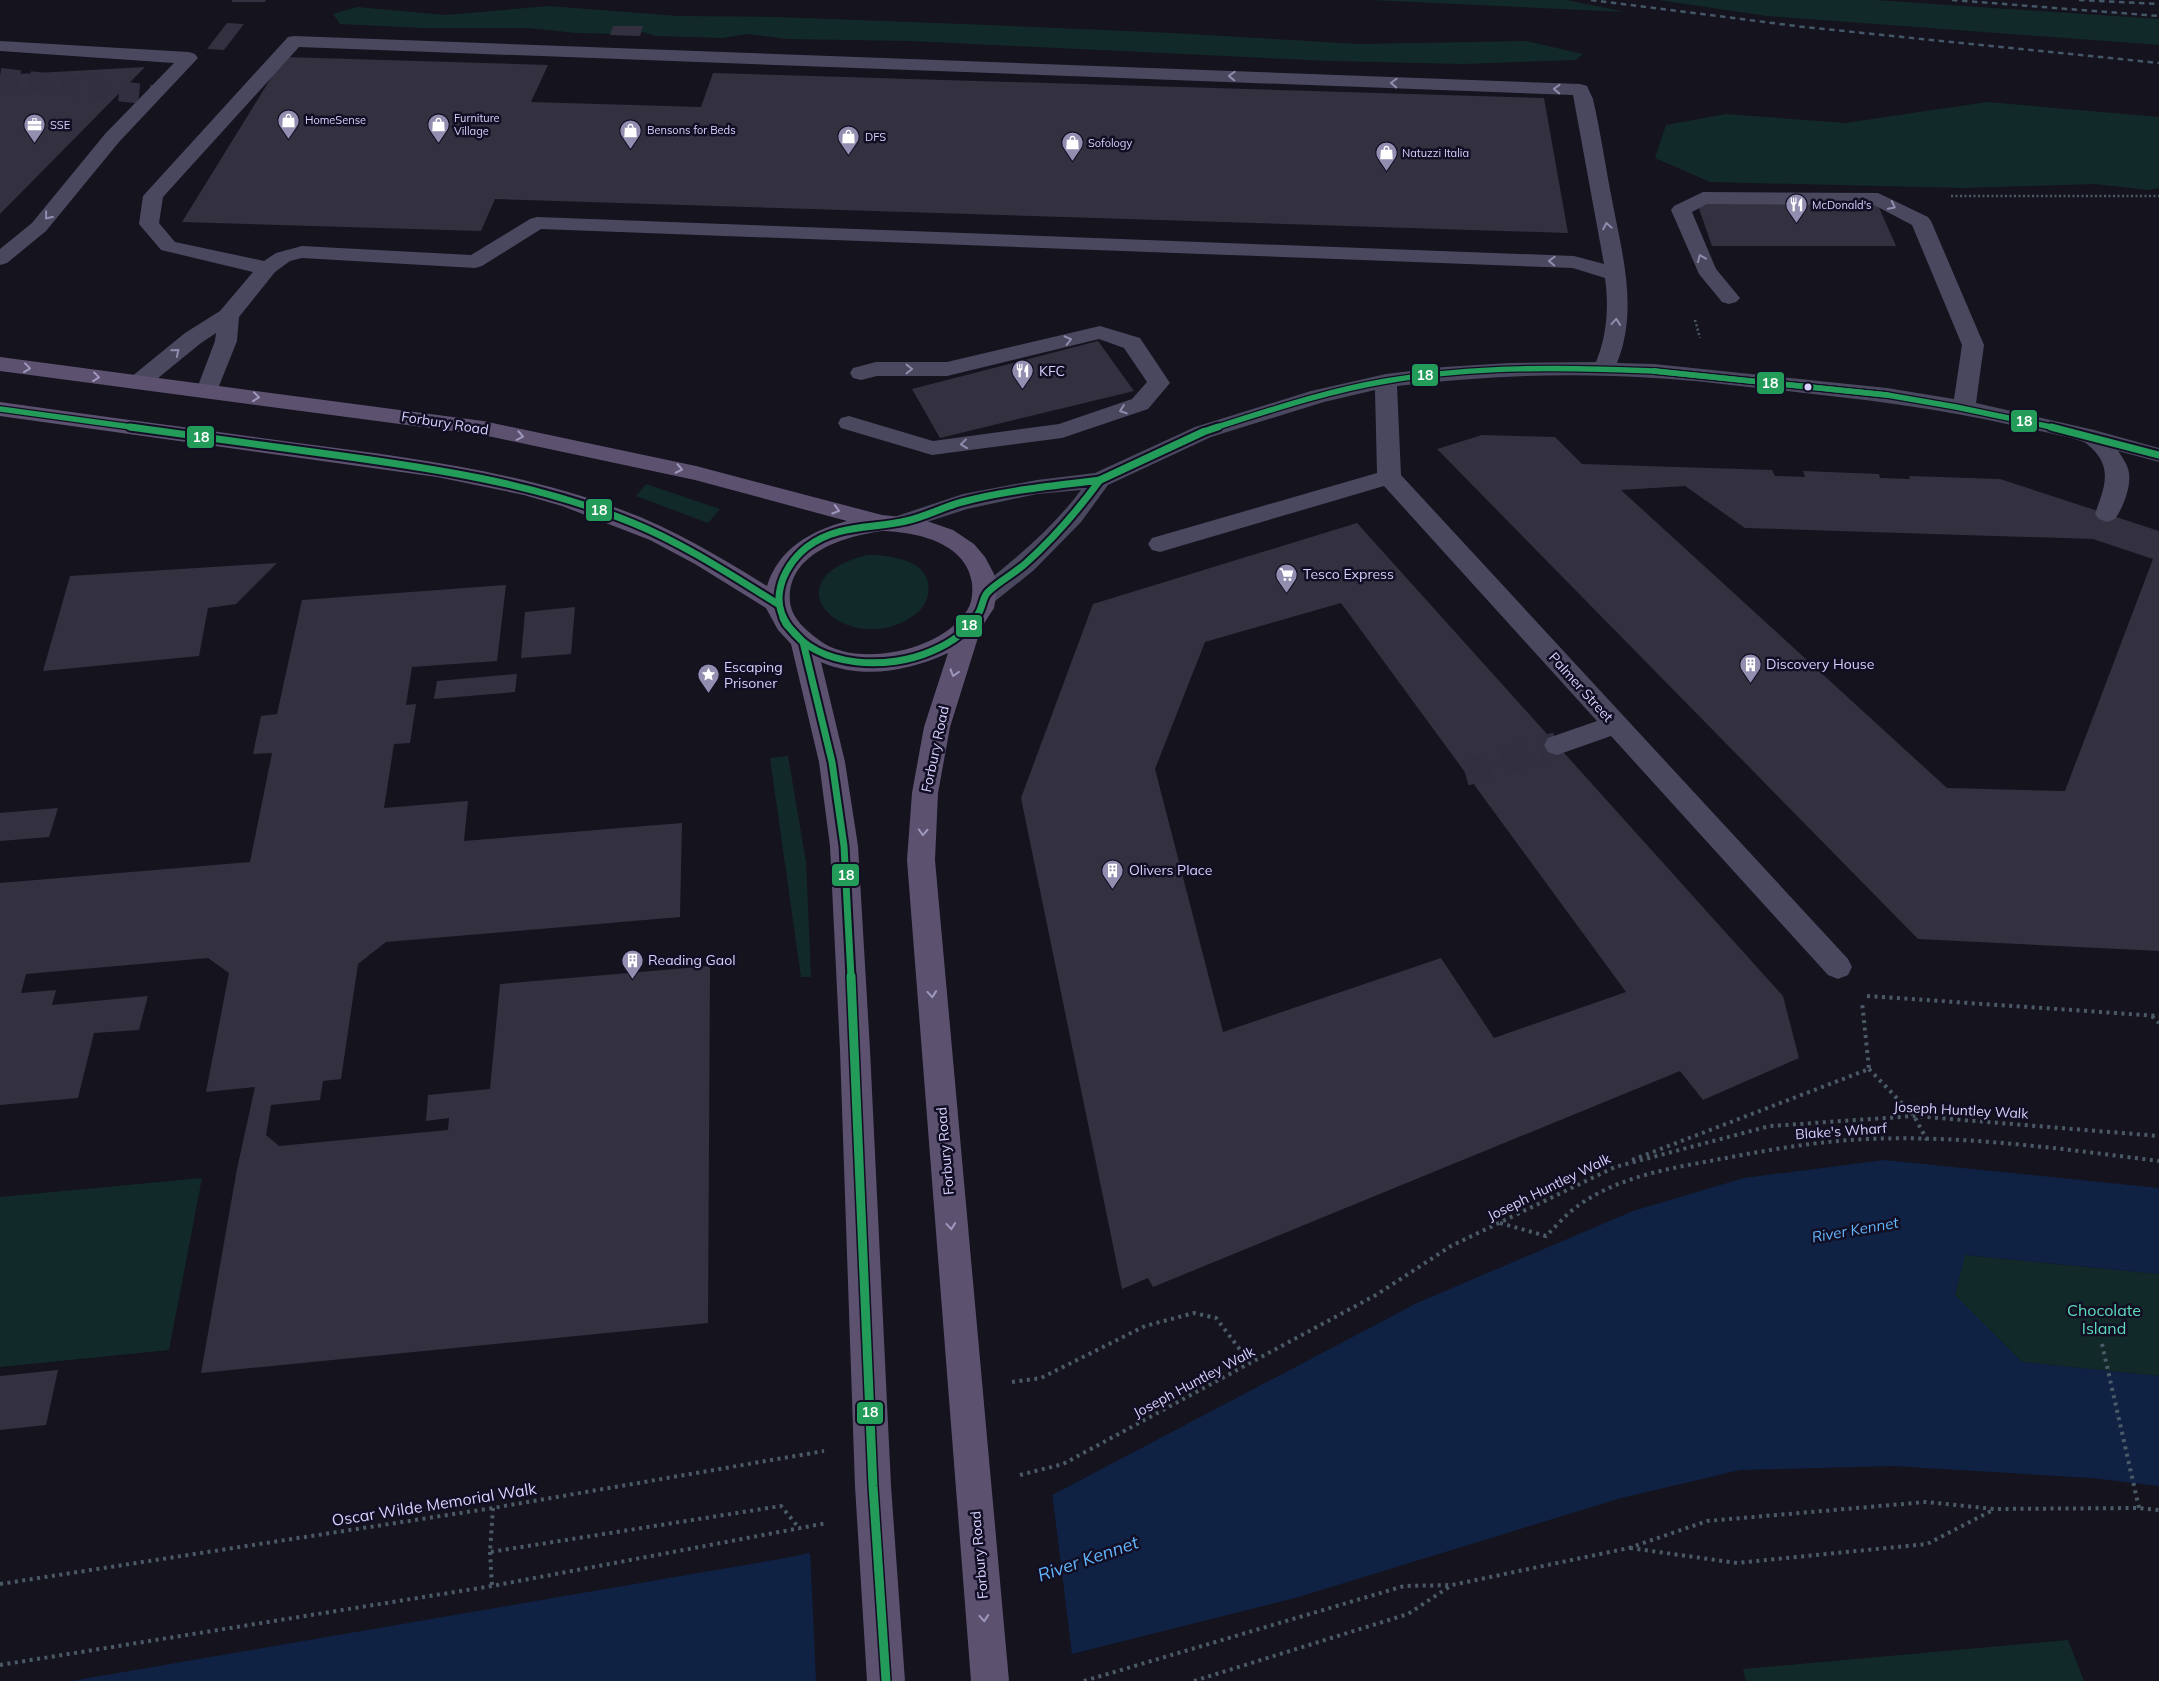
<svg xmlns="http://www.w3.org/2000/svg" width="2159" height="1681" font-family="Mulish,sans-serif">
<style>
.green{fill:#12292a}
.water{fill:#0f2244}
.pier{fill:#15131e}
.building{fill:#333140;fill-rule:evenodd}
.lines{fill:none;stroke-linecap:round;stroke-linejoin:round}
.minor-tunnel-far1{stroke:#323040;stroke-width:20;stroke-dasharray:20 10;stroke-linecap:butt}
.minor-tunnel{stroke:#323040;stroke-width:26;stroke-dasharray:26 13;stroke-linecap:butt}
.path-far1{stroke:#4b5a67;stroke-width:2.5;stroke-dasharray:2 2.5;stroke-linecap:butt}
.path{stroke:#4b5a67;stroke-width:4;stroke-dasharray:3 4.5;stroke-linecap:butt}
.minor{fill:#49485f;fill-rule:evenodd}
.major{fill:#5c5270;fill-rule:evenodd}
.rail{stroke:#435767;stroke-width:2.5;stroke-dasharray:5.5 4.5;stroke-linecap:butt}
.bus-1-far2-casing{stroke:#120e23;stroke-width:8}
.bus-1-far1-casing{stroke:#120e23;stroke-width:11}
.bus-1-casing{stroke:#120e23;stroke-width:12}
.bus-1-far2{stroke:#239b59;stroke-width:5.5}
.bus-1-far1{stroke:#239b59;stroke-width:7}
.bus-1{stroke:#239b59;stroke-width:9}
.oneway{stroke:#908cae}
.oneway2{stroke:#9f98be}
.bus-dot{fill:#d6d1fe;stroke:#120e23;stroke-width:2}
.labels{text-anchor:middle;stroke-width:5;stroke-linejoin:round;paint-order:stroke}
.far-poi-label{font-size:11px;fill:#d6d1fe;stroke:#120e23;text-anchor:start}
.poi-label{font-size:14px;fill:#d6d1fe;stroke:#120e23;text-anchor:start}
.street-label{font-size:14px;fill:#d6d1fe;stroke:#120e23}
.water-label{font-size:15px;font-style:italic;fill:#61b5fc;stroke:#120e23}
.near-park-label{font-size:16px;fill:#5eddbd;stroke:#120e23}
.near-street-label{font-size:16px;fill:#d6d1fe;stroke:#120e23}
.near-water-label{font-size:18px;font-style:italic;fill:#61b5fc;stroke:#120e23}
.line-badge{stroke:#120e23;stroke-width:2}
.badge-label{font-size:14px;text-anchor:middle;font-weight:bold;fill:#fff}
</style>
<rect width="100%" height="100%" fill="#15131e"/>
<!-- green -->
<g class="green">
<path d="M1371,0H1566L1626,12Z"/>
<path d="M1658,0H1875L2159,19V45L1767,16Z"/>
<path d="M549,6L678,16L778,17L963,24L1173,33L1359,44L1526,41L1583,54L1576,60L1463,64L1330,61L910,41L786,39L748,34L722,38L656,36L643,32L619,34L577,33L527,28H424L340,24L333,14L357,7L445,15Z"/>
<path d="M1987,102L2159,117V188L2147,190L2095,184L1964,188L1710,182L1655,158L1666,125L1726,114L1845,123Z"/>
<path d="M646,484L720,509L708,523L636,496Z"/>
<path d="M867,555C891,555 934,560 928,594C927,601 923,608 917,613C854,664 761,582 867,555Z"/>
<path d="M788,756L806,862L811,977H801L770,758Z"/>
<path d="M202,1178L169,1350L0,1367V1197Z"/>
<path d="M1964,1255L2159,1274V1376L2022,1362L1955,1296Z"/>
<path d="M2068,1640L2084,1681H1746L1743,1669Z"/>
</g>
<!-- water -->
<path class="water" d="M1884,1160L2159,1188V1274L1965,1255L1955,1295L2022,1362L2159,1376V1486L2092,1478L1893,1466L1740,1470L1621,1498L1295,1598L1072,1654L975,1681H71L791,1557L1039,1502L1417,1303L1633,1211L1744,1178Z"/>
<!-- pier -->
<path class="pier" d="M1052,1492L1072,1654L975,1681H816L810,1550L1038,1500Z"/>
<!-- building -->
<g class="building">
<path d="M232,0H266L265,2H232Z"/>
<path d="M227,23L244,24L224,50L207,49Z"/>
<path d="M613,26H643L640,36L610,35Z"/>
<path d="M284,57L548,65L531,102L701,107L713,73L1544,98L1568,233L495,199L481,231L182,222Z"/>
<path d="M145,67L0,214V75Z"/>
<path d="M1697,203H1877L1896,246H1712Z"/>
<path d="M1098,341L1134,391L940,438L912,389Z"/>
<path d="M1482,435L1555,437L1582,464L1772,470L1775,476L1805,477L1803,471L1879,474L1880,478L1910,479L1909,476L2000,479L2159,531V951L1918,939L1437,449ZM1685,486L1745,528L2093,539L2153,559L2065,791L1947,788L1621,490Z"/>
<path d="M1357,523L1783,996L1799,1058L1703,1100L1680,1071L1153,1287L1148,1278L1122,1289L1021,798L1093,604ZM1341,603L1626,992L1494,1038L1441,958L1223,1032L1155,769L1205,642Z"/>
<path d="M277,563L236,604L208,608L199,656L43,671L70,576Z"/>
<path d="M506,585L497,661L412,667L406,705L416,704L410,743L394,744L384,808L468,801L464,841L682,823L680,917L386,942L358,964L341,1079L323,1081L320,1100L271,1105L266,1135L279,1146L448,1130L449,1118L426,1121L428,1095L490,1089L500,984L710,966L708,1323L201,1373L237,1169L255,1087L206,1092L229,973L208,958L26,974L21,993L56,990L52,1005L148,996L139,1030L94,1033L78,1098L0,1105V883L250,862L272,753L253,754L261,716L277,714L302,600Z"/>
<path d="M575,607L571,654L521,658L525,612Z"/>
<path d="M517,674L515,692L434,699L437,681Z"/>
<path d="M58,808L49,837L0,841V813Z"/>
<path d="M58,1370L46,1425L0,1430V1376Z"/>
</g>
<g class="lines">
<!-- minor-tunnel-far1 -->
<path class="minor-tunnel-far1" d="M0,78L153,95"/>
<!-- minor-tunnel -->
<path class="minor-tunnel" d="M1465,773L1557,745"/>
<!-- path-far1 -->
<g class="path-far1">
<path d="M1951,196H2159"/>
<path d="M1695,320L1700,338"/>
</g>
<!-- path -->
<g class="path">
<path d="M1867,996L2159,1016"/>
<path d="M2152,1016L2159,1023"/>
<path d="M1869,1069L1914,1116L1927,1140"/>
<path d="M1632,1160L1869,1069L1862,1002"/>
<path d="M1500,1223L1546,1236C1554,1228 1562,1219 1570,1212C1613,1176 1673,1168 1726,1158C1773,1149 1820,1141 1868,1139C1965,1135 2063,1149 2159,1161"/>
<path d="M2102,1344L2139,1508"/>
<path d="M1012,1382L1041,1378L1145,1326L1194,1313L1216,1318L1251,1364"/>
<path d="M1020,1475L1063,1464L1376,1295L1451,1246L1615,1167L1770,1126L1914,1116L2159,1136"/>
<path d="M493,1508L490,1552L781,1506L800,1529"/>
<path d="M1630,1548L1737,1563L1927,1544L1993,1510"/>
<path d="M490,1552L492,1586"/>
<path d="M0,1584L493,1508L824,1451"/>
<path d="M0,1665L492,1586L827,1523"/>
<path d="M1084,1681L1404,1586L1452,1585"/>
<path d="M1194,1681L1408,1614L1452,1585L1629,1548L1707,1521L1926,1502L1994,1509L2139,1508L2159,1510"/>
</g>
<!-- minor -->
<g class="minor">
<path d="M294,36L1580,84L1587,86L1593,99C1601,134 1606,170 1613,205C1623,257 1638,311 1617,363L1654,364L1887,388L1954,399L1962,345L1912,225L1874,205L1707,204L1692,212L1716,269L1740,298L1736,302L1729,304L1722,302L1699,274L1671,210L1674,206L1703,192L1878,193L1928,217L1931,221L1984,345L1976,403L2094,430L2159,448V462L2118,451C2122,457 2128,465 2129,473C2131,487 2123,508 2115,519L2107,522L2099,519L2095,514C2105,486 2114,466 2087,444C2080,438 2032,430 2020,427C1939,408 1859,399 1777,390C1736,386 1695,380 1654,378C1568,372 1482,376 1397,386L1401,475L1848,959L1852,967L1848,975L1838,979L1828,975L1611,736L1557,755L1548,752L1544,745L1548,738L1597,721L1384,486L1160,552L1152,550L1148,544L1152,538L1377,473L1375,390L1324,402L1211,437L1108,485L1081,522L1034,570L994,602L985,604L976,602L973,596L976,590C1014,560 1052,529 1081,490L1037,494L967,509L899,531L891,528L887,523L891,518L963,494L1037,480L1095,473L1195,427L1311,391L1386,374L1444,367L1509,363L1596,362C1607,335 1609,307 1605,278L1573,268L541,229L482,266L475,268L302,258L290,261L275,272L239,317L237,341L215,396L207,398L199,396L196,391L215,341L216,333L201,343L147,387L139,389L131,387L128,382L131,377L185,333L220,311L253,272L161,250L139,224L143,196L288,37ZM299,47L1573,95L1604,264L1574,256L537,217L530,219L471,255L302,246L276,253L264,261L175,242L159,223L163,197Z"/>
<path d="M0,41L189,52L195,54L198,58L119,142L46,231L7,263L0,265V249L32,223L105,134L174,63L0,51Z"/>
<path d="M1100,326L1140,338L1170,383L1148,409L1062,438L932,455L841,428L838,423L841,418L849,416L933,441L1059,424L1132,399L1147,382L1124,348L1099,339L947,376H877L861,380L853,378L850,373L853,368L876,362H947Z"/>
</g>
<!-- major -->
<path class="major" d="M0,357L483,421L696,466L882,515L921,519L953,530L974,544L985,557L994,574L997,590L994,608L981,628L950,727L938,793L935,860L1009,1681H971L907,860L912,793L924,727L948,653C909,671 862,680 821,662L845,762L858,846L870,1050L891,1486L905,1681H867L855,1486L840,1050L830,846L819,762L791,644L778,630L766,608L695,564L650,540L562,506L524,495L437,477L0,416V402C99,416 198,429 298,443C407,457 518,471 622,510C674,529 720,557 767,586C779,548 811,531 847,521L695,480L483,435L0,371ZM882,531C916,532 966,542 972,583C973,593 972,604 966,612C940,651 856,669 819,640C806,630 792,619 790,602C786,553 845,536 882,531Z"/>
<!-- rail -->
<g class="rail">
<path d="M1591,0L1804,27L2159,63"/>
<path d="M1952,0L2159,16"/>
<path d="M2079,0L2159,4"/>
</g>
<defs>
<g id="bus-1-far2">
<path d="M1654,371L1887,395"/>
<path d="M1654,371L1887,395"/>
<path d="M1887,395L1956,407L2056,428"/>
<path d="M0,409L139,428"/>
<path d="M1214,428C1271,410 1327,391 1386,381C1474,366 1564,367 1654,371"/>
</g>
<g id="bus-1-far1">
<path d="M130,427C196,436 262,445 328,454C431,468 536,483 633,523C684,544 731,575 778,604"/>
<path d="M2051,427L2159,455"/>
<path d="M1203,432L1218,427"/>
<path d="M1100,480C1078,510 1054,538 1026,563C1014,574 999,581 988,592C982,598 983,607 978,614C968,631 951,643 932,651C889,670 820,669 789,627C781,616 777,603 780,589C783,573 794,557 807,547C837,524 872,529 906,521C925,517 943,507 962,502C1007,490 1054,486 1100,480Z"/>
<path d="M1100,480L1203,432"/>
<path d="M1100,480L1203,432"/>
<path d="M783,618L786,624L803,642L832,762L844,846L851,977"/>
</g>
<path id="bus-1" d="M851,976L873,1486L886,1681"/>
</defs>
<!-- bus-1-far2 casing -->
<use href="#bus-1-far2" class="bus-1-far2-casing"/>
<!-- bus-1-far1 casing -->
<use href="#bus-1-far1" class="bus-1-far1-casing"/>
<!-- bus-1 casing -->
<use href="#bus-1" class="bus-1-casing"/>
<!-- bus-1-far2 -->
<use href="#bus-1-far2" class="bus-1-far2"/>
<!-- bus-1-far1 -->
<use href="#bus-1-far1" class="bus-1-far1"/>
<!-- bus-1 -->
<use href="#bus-1" class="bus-1"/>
</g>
<!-- one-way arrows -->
<defs><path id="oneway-chevron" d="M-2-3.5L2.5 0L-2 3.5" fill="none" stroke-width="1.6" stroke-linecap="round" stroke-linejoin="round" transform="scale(1.25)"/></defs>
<g class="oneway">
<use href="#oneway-chevron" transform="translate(1232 76) rotate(-178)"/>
<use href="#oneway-chevron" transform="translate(1394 83) rotate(-178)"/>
<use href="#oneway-chevron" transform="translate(1557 89) rotate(-178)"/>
<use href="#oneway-chevron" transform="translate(1892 206) rotate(27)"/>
<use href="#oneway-chevron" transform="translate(48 216) rotate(129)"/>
<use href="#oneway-chevron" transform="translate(1607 226) rotate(-100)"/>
<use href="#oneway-chevron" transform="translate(1701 258) rotate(-113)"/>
<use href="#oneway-chevron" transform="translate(1552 261) rotate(-178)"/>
<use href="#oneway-chevron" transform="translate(1616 322) rotate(-85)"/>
<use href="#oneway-chevron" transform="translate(1068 340) rotate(-14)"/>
<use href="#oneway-chevron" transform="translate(176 352) rotate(-39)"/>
<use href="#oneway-chevron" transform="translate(909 369)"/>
<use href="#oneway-chevron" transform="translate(1123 410) rotate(161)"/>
<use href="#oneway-chevron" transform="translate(964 444) rotate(173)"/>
</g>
<g class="oneway2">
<use href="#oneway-chevron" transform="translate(27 368) rotate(7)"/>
<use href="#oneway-chevron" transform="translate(96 377) rotate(7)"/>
<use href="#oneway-chevron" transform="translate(256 397) rotate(7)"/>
<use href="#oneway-chevron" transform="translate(520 436) rotate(11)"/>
<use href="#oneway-chevron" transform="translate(679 469) rotate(12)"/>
<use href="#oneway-chevron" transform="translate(836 510) rotate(16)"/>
<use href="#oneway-chevron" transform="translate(954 673) rotate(107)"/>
<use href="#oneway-chevron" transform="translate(923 832) rotate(93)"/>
<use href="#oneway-chevron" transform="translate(932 994) rotate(85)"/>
<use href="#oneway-chevron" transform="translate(951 1226) rotate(85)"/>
<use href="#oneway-chevron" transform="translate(984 1618) rotate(85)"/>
</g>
<!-- icons -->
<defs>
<symbol id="shop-pin" viewBox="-11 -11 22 30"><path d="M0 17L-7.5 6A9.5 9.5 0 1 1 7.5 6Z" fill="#928eb0" stroke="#120e23"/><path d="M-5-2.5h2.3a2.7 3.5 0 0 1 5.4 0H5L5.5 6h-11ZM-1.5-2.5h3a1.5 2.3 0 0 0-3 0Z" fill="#fff"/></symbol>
<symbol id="office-pin" viewBox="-11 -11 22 30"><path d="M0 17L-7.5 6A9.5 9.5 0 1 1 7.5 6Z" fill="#928eb0" stroke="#120e23"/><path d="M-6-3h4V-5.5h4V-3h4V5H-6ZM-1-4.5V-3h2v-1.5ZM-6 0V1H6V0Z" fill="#fff"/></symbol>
<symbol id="restaurant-pin" viewBox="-11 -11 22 30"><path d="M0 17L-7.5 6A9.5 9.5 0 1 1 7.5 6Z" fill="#928eb0" stroke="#120e23"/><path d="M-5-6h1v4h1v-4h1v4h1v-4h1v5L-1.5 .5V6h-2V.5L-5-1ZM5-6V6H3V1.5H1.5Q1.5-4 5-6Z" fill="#fff"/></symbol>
<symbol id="supermarket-pin" viewBox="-11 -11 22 30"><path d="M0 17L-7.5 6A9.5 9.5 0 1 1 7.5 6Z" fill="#928eb0" stroke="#120e23"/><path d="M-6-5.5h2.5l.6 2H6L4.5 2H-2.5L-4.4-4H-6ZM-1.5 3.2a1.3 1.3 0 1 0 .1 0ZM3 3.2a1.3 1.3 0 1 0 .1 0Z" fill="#fff"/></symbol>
<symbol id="building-pin" viewBox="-11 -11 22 30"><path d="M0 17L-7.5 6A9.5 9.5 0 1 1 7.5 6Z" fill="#928eb0" stroke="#120e23"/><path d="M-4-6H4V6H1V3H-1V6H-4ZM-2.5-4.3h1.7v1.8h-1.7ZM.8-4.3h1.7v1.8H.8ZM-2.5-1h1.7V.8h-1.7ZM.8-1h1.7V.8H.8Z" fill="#fff"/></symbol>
<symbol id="sight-pin" viewBox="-11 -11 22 30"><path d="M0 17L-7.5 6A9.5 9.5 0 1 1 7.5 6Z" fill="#928eb0" stroke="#120e23"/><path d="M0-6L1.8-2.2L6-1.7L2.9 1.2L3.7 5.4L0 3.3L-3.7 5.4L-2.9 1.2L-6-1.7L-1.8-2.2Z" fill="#fff"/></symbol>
</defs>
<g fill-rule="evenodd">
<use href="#shop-pin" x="276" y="108" width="25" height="34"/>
<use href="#shop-pin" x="426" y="112" width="25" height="34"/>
<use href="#office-pin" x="22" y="112" width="25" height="34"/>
<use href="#shop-pin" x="618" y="118" width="25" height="34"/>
<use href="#shop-pin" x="836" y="124" width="25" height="34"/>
<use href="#shop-pin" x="1060" y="130" width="25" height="34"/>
<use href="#shop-pin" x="1374" y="140" width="25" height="34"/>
<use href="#restaurant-pin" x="1784" y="192" width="25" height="34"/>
<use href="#restaurant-pin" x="1010" y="358" width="25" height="34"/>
<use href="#supermarket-pin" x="1274" y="562" width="25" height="34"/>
<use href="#building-pin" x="1738" y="652" width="25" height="34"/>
<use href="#sight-pin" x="696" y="662" width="25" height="34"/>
<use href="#building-pin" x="1100" y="858" width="25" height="34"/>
<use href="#building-pin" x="620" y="948" width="25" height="34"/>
</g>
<!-- markers -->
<circle class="bus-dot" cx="1808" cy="387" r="4.5"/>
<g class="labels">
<!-- far-poi labels -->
<g class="far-poi-label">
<text x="454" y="122">Furniture<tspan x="454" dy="13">Village</tspan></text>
<text x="305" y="124">HomeSense</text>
<text x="50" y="129">SSE</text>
<text x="647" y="134">Bensons for Beds</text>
<text x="865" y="141">DFS</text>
<text x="1088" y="147">Sofology</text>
<text x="1402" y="157">Natuzzi Italia</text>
<text x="1812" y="209">McDonald's</text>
</g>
<!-- poi labels -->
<g class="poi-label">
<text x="1039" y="376">KFC</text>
<text x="1303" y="579">Tesco Express</text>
<text x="1766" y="669">Discovery House</text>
<text x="724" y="672">Escaping<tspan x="724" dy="16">Prisoner</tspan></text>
<text x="1129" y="875">Olivers Place</text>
<text x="648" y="965">Reading Gaol</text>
</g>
<!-- street labels -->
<g class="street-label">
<text transform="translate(445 423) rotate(9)" y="5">Forbury Road</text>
<text transform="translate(1581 687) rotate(48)" y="5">Palmer Street</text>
<text transform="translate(935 749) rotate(-78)" y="5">Forbury Road</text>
<text transform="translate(1961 1110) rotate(3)" y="5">Joseph Huntley Walk</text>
<text transform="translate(1841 1131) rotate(-4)" y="5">Blake's Wharf</text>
<text transform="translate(945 1151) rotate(-95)" y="5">Forbury Road</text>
<text transform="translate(1549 1187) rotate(-26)" y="5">Joseph Huntley Walk</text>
<text transform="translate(1194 1382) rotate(-28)" y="5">Joseph Huntley Walk</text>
<text transform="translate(979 1555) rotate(-95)" y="5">Forbury Road</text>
</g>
<!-- water labels -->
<g class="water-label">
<text transform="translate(1855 1230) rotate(-10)" y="5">River Kennet</text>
</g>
<!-- near-park labels -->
<g class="near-park-label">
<text x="2104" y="1316">Chocolate<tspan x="2104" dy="18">Island</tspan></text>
</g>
<!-- near-street labels -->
<g class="near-street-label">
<text transform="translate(434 1504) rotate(-9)" y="6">Oscar Wilde Memorial Walk</text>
</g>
<!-- near-water labels -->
<g class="near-water-label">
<text transform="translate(1088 1559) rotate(-19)" y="6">River Kennet</text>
</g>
</g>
<g class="line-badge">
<rect x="1411" y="363" width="28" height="24" rx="5" fill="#239b59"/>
<rect x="1756" y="371" width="29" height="24" rx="5" fill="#239b59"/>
<rect x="2010" y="409" width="28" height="24" rx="5" fill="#239b59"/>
<rect x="186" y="425" width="29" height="24" rx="5" fill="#239b59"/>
<rect x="585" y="498" width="28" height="24" rx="5" fill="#239b59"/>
<rect x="955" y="614" width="28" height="24" rx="5" fill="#239b59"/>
<rect x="831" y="863" width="29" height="24" rx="5" fill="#239b59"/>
<rect x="856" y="1401" width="28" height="24" rx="5" fill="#239b59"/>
</g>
<g class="badge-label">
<text x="1425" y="380">18</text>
<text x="1770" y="388">18</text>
<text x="2024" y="426">18</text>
<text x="201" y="442">18</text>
<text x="599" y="515">18</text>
<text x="969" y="630">18</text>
<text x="846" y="880">18</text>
<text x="870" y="1417">18</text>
</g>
</svg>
